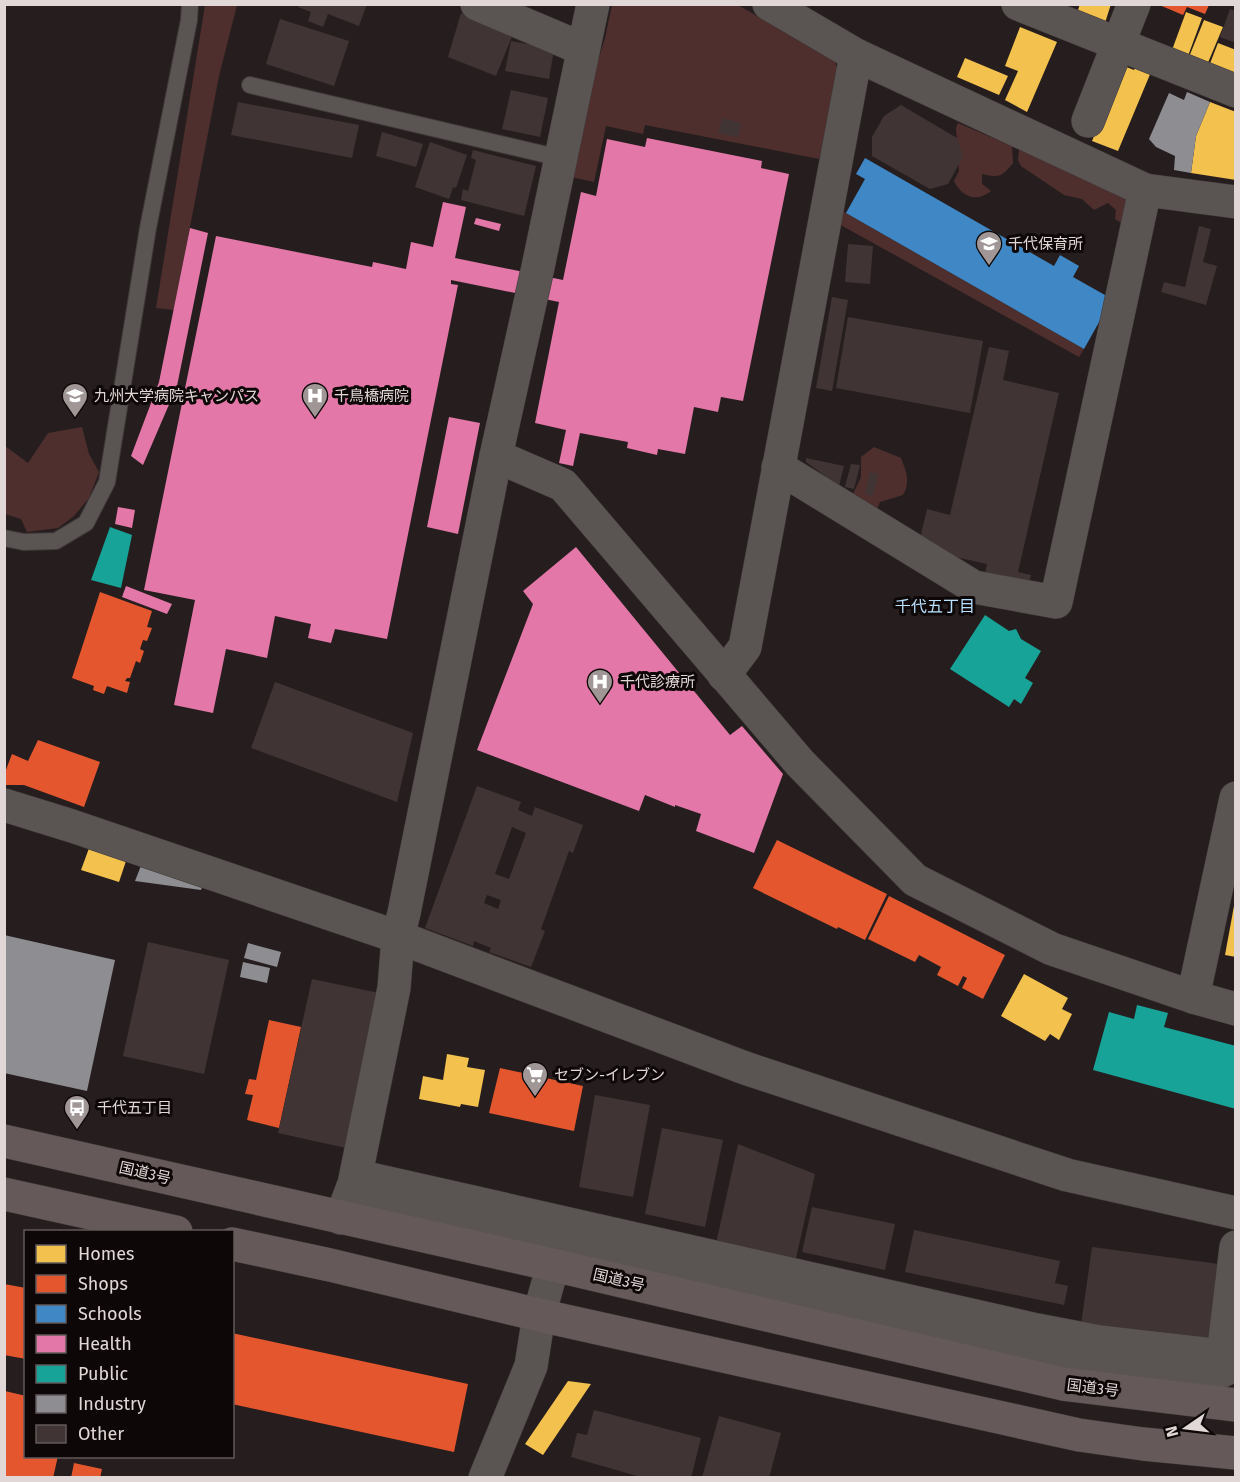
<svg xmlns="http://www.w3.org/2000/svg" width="1240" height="1482" font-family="'Fira Sans','Noto Sans JP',sans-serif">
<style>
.green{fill:#4e2f2e}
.homes{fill:#f2c14e}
.shops{fill:#e4572e}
.schools{fill:#3f88c5}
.health{fill:#e377a8}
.public{fill:#17a398}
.industry{fill:#8d8d92}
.building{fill:#413434;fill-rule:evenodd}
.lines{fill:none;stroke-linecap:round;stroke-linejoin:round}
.lane-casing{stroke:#403939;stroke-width:18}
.street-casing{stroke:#403939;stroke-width:34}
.highway-casing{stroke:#403939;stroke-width:34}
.lane{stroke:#5a5453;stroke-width:16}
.street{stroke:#5a5453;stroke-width:33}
.highway{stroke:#655a59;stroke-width:33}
.labels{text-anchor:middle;stroke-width:6;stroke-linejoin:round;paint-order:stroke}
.poi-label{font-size:15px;fill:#e1d7d6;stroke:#0d0707;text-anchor:start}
.street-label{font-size:15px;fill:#e1d7d6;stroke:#0d0707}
.neighbourhood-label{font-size:16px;fill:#b7e0fe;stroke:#0d0707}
</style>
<rect width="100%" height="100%" fill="#261e1e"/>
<!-- green -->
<g class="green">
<path d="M205,5H237L219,76L174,310L156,308Z"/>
<path d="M612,5H738L835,62L839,75L819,159L645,125L643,134L606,126L594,182L571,177L589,90L605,38Z"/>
<path d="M958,123L1012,146L1013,163C1002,177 999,178 982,174V184L991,191C976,203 962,197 954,181L959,171L956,128Z"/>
<path d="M1019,149L1123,193L1126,201L1123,224L1115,219L1116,210L1108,203L1094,210L1082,199L1064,195L1021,166L1018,160Z"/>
<path d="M839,209L1084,349L1079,357L837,223Z"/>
<path d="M82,427L89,454L99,472L89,498L74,516L58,528L27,532L21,519L5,514V446L28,463L48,433Z"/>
<path d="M874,447L901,458C906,471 911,482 903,495L880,502L877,509L859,499L853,494L861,477V457Z"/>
</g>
<!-- homes -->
<g class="homes">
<path d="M1080,4H1111L1104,26L1076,16Z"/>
<path d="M1186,12L1202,18L1188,56L1172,50Z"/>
<path d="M1204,20L1223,27L1207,65L1189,57Z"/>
<path d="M1020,27L1057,42L1027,112L1005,100L1018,71L1005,66Z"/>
<path d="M1218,43L1236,50V76L1209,66Z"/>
<path d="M965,58L1008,76L999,95L957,77Z"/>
<path d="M1119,64L1134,70L1136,66L1151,72L1118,151L1092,141L1108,102Z"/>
<path d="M1210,102L1236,112V180L1191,173L1196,136Z"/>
<path d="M92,840L129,852L119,882L81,870Z"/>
<path d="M1234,906H1236V957L1225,955Z"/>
<path d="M1024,974L1068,998L1062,1009L1072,1014L1059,1040L1050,1034L1045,1041L1001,1016Z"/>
<path d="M447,1054L469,1058L467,1067L485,1070L478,1107L461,1104L460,1107L419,1099L423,1076L443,1080Z"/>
<path d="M568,1381L591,1384L543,1455L525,1444Z"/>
</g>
<!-- shops -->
<g class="shops">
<path d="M1157,4H1188L1209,5L1205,14L1187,7L1183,15Z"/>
<path d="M100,592L152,611L147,627L152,628L147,641L143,640L140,649L144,651L140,663L136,661L130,678H127L125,681L130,682L127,693L107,686L104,694L93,690L94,686L72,678Z"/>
<path d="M38,740L100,762L84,807L24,785H4V775L12,754L28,761Z"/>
<path d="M777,840L887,894L865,940L838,927L837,929L753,888Z"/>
<path d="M889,896L1005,955L983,999L962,988L967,978L963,976L958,986L937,975L941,967L919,955L915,962L868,939Z"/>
<path d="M269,1020L301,1027L279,1128L247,1120L253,1095L245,1094L249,1079L256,1080Z"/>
<path d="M500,1068L583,1086L574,1131L489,1113Z"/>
<path d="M4,1284L26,1288V1359L4,1355Z"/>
<path d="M232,1333L468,1384L454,1452L232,1404Z"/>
<path d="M5,1391L26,1396V1456H58L53,1478H5Z"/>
<path d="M74,1463L102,1469L100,1478H71Z"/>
</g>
<!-- schools -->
<path class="schools" d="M865,158L1054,266L1060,255L1079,266L1073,277L1112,299L1084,349L846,213L865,179L856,174Z"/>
<!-- health -->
<g class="health">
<path d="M647,138L762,161L761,168L789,174L743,401L721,397L718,412L694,407L685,454L658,449L657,455L627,448L628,442L580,433L573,466L559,463L566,430L535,423L559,302L451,280V284L458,285L387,639L335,629L331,643L308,638L311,624L275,616L267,658L226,649L213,713L174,705L195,600L144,590L216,236L372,267L373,262L406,269L411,242L433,247L443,202L466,207L455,258L563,280L581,192L596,196L607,139L645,147Z"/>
<path d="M476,218L501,224L499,231L474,224Z"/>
<path d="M190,228L208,233L177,386L143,465L131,456L159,382Z"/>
<path d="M449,417L480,423L458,534L427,527Z"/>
<path d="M118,507L135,510L132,528L115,524Z"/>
<path d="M576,547L730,735L742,726L783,774L754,853L696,831L701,814L675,805V807L645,795L639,811L477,750L533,604L523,591Z"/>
<path d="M126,586L172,604L167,614L122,597Z"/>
</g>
<!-- public -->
<g class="public">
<path d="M110,527L132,535L121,588L91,580Z"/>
<path d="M985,615L1009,631L1016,629L1021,639L1041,651L1025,678L1033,683L1021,704L1014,699L1009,707L950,669Z"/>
<path d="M1137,1005L1168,1013L1164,1027L1236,1046V1109L1093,1070L1109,1012L1134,1019Z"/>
</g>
<!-- industry -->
<g class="industry">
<path d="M1187,92L1210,102L1196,136L1191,173L1174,170L1175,156L1156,147L1149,139L1169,93L1184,100Z"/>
<path d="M144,858L205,880L201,890L135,881Z"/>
<path d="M4,935L115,960L87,1091L4,1073Z"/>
<path d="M248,943L281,952L277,967L244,958Z"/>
<path d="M243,962L270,968L267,983L240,977Z"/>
</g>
<!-- building -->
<g class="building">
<path d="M299,4H367L359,26L328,14L323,27L308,21L311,12L298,7Z"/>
<path d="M1230,9L1236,11V43L1220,37Z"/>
<path d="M461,13L513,34L496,76L448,57Z"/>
<path d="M280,19L349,41L334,86L266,64Z"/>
<path d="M511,41L554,49L549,79L505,71Z"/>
<path d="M511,90L548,98L540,137L502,129Z"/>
<path d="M238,102L359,125L352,158L231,135Z"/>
<path d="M901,105L957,138L963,157L948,184L930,189L872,156V137L884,116Z"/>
<path d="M722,118L741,123L738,137L718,133Z"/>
<path d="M382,132L423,144L416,167L376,156Z"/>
<path d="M430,142L467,155L456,188L453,187L449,199L415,187Z"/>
<path d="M473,150L536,166L524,216L461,200L463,189L468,191L476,160L471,158Z"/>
<path d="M1199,226L1211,229L1203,262L1217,266L1206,305L1161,292L1164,282L1185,287Z"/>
<path d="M848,244L873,246L870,284L845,282Z"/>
<path d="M832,297L848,300L832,391L816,388Z"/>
<path d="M848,317L983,341L970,413L836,388Z"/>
<path d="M989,347L1009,351L1003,380L1059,393L1018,572L1031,575L1028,588L984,578L987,564L942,554L943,548L919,543L927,509L950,515Z"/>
<path d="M806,458L844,466L839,486L806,462Z"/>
<path d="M851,464L860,465L854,489L845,487Z"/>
<path d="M870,472L878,474L873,496L865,494Z"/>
<path d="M275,682L413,733L397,802L251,748Z"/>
<path d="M477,786L521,802L518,810L532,816L535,807L583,825L573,853L569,851L541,929L545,931L531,967L489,952L491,948L474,941L473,946L425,928ZM512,827L526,833L509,879L495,874ZM487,895L501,900L498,909L484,903Z"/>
<path d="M148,942L229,960L204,1074L123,1056Z"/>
<path d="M312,979L379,993L346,1148L278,1133Z"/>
<path d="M595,1095L650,1105L633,1197L579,1187Z"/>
<path d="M662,1128L723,1140L705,1227L645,1214Z"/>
<path d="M738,1144L815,1174L794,1267L715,1248Z"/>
<path d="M812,1207L895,1224L885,1270L802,1252Z"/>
<path d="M914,1230L1060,1261L1055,1283L1068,1286L1064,1305L905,1272Z"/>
<path d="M1092,1247L1226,1265L1216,1351L1080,1332Z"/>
<path d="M594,1410L701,1438L691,1478H644L571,1457L577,1433L587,1435Z"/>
<path d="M719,1416L781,1433L769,1478H702Z"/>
</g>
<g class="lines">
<defs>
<g id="lane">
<path d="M250,85L560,158"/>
<path d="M4,538L24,542L56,541L86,523L107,482L148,228L189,20L190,4"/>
</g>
<g id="street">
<path d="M477,4L583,49"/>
<path d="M769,4L856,55L1145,190L1236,202"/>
<path d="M1018,4L1236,91"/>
<path d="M1088,121L1134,4"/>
<path d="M496,456L563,485L800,763L915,880L1052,949L1193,997L1236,1009"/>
<path d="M778,467L974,587L1056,602L1145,190"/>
<path d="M724,675L745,647L856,55"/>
<path d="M4,805L72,826L398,937L745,1068L1067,1175L1236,1213"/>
<path d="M1193,997L1236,798"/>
<path d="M341,1218L354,1184L394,988L398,937L404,913L496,456L538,267L593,4"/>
<path d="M1236,1247L1223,1356L1100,1342L1037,1330L371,1179L370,1188L375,1199L471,1225L1071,1363L1209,1378L1228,1368L1236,1312"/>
<path d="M485,1478L531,1366L539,1315L553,1265"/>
</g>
<g id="highway">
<path d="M4,1141L553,1265L1063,1384L1236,1405"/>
<path d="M4,1194L176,1232"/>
<path d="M232,1244L330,1265L539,1315L1079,1435L1143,1444L1236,1453"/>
</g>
</defs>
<!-- lane casing -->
<use href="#lane" class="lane-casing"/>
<!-- street casing -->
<use href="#street" class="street-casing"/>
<!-- highway casing -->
<use href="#highway" class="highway-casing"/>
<!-- lane -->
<use href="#lane" class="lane"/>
<!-- street -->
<use href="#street" class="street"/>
<!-- highway -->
<use href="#highway" class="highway"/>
</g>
<!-- icons -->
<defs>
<symbol id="school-pin" viewBox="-11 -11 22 30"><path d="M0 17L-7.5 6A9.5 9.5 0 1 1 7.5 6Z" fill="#a09696" stroke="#0d0707"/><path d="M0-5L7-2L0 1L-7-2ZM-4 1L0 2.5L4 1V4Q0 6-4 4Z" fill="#fff"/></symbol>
<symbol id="university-pin" viewBox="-11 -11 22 30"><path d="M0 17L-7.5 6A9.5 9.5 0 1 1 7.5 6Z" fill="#a09696" stroke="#0d0707"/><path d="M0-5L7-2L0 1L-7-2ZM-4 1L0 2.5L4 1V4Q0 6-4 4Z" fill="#fff"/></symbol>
<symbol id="hospital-pin" viewBox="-11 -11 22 30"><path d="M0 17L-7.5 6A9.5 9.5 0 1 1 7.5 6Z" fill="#a09696" stroke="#0d0707"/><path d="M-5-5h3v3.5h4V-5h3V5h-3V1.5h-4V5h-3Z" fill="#fff"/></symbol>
<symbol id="supermarket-pin" viewBox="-11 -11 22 30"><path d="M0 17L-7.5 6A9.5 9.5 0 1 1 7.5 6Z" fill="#a09696" stroke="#0d0707"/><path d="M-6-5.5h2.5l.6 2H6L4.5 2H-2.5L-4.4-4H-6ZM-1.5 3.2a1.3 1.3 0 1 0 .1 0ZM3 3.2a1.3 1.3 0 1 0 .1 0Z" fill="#fff"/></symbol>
<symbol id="bus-pin" viewBox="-11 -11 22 30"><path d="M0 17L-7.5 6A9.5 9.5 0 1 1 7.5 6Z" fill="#a09696" stroke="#0d0707"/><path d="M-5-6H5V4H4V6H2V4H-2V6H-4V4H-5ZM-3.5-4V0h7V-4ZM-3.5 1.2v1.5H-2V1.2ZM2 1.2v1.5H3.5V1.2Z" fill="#fff"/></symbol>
</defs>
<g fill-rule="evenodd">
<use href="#school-pin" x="974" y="229" width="30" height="40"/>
<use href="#university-pin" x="60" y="381" width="30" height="40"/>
<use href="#hospital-pin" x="300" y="381" width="30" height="40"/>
<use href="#hospital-pin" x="585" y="667" width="30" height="40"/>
<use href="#supermarket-pin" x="520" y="1060" width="30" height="40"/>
<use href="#bus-pin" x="62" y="1093" width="30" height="40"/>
</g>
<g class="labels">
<!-- poi labels -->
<g class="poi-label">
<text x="1008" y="249">千代保育所</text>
<text x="94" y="401">九州大学病院キャンパス</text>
<text x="334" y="401">千鳥橋病院</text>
<text x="620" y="687">千代診療所</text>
<text x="554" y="1080">セブン-イレブン</text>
<text x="97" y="1113">千代五丁目</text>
</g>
<!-- street labels -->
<g class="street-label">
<text transform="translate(145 1173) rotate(13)" y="5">国道3号</text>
<text transform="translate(619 1280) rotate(13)" y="5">国道3号</text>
<text transform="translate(1093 1388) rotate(7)" y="5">国道3号</text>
</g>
<!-- neighbourhood labels -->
<g class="neighbourhood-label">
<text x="935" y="612">千代五丁目</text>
</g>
</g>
<!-- border -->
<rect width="1240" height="1482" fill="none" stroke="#e1d7d6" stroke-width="12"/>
<!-- legend -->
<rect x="24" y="1230" width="210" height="228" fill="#0d0707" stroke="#625a5a" stroke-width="1.5"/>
<rect x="36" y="1245" width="30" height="18" fill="#f2c14e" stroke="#625a5a" stroke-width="1.5"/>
<text x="78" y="1260" font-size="18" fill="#e1d7d6">Homes</text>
<rect x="36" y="1275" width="30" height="18" fill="#e4572e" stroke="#625a5a" stroke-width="1.5"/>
<text x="78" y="1290" font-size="18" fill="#e1d7d6">Shops</text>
<rect x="36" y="1305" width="30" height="18" fill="#3f88c5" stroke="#625a5a" stroke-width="1.5"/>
<text x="78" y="1320" font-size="18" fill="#e1d7d6">Schools</text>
<rect x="36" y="1335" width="30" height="18" fill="#e377a8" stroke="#625a5a" stroke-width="1.5"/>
<text x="78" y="1350" font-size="18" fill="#e1d7d6">Health</text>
<rect x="36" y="1365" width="30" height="18" fill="#17a398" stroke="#625a5a" stroke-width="1.5"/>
<text x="78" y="1380" font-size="18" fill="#e1d7d6">Public</text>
<rect x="36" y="1395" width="30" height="18" fill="#8d8d92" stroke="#625a5a" stroke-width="1.5"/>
<text x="78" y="1410" font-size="18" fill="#e1d7d6">Industry</text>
<rect x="36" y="1425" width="30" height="18" fill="#413434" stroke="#625a5a" stroke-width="1.5"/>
<text x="78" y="1440" font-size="18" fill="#e1d7d6">Other</text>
<!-- north arrow -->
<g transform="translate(1186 1428) rotate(256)" stroke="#0d0707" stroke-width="4.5" paint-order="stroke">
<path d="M0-4.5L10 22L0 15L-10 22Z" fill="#e1d7d6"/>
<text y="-9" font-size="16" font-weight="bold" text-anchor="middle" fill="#e1d7d6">N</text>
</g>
</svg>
